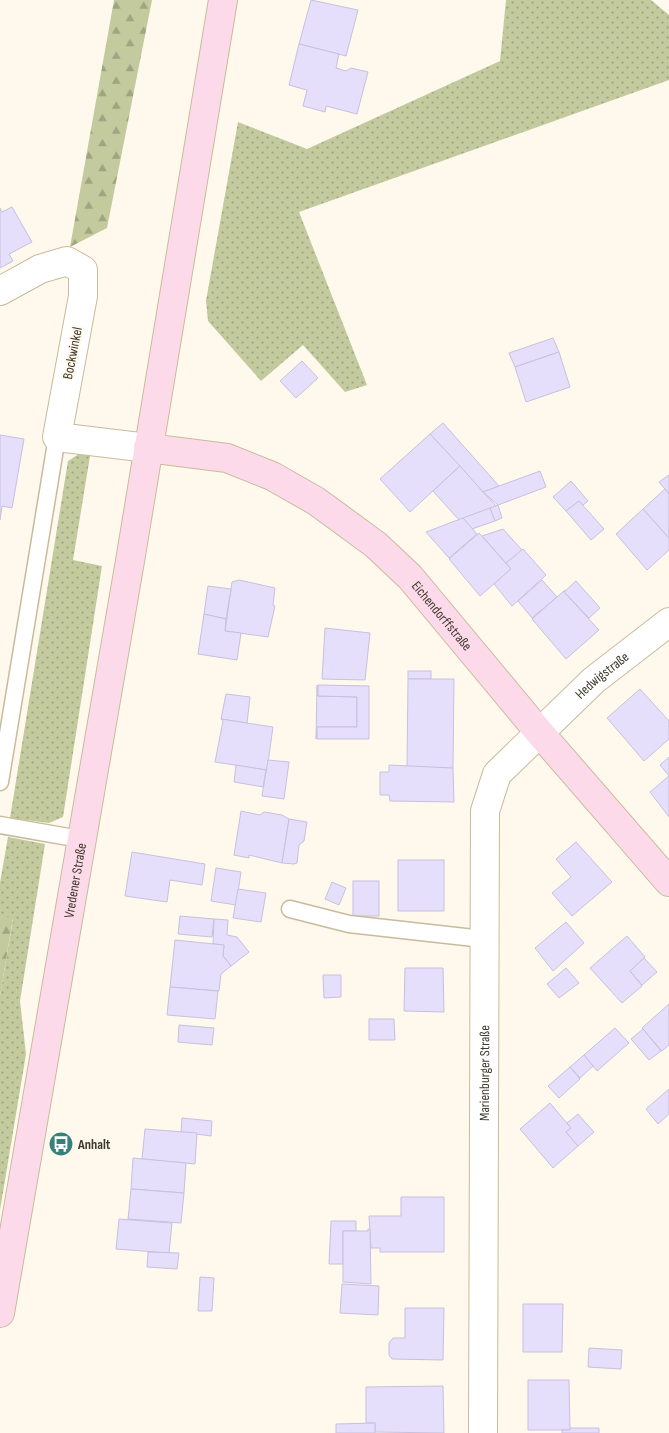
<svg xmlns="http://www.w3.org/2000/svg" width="669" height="1433" font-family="'Sofia Sans Condensed',sans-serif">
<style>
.grass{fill:url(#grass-dots)}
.forest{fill:url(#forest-firs)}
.building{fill:#e6dffb;stroke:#c7c0df}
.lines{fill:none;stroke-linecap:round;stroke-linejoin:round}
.lane-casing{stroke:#c8bb9c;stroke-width:19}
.street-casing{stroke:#c8bb9c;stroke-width:30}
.secondary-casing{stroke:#c8bb9c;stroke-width:30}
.lane{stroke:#fff;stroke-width:16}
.street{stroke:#fff;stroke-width:28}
.secondary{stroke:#fddaea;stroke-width:28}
.labels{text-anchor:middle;stroke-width:4;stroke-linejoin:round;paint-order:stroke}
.street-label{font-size:14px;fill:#3f392d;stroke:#fef9ec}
.poi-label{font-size:14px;font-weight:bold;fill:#3f392d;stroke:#fef9ec;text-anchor:start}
</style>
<defs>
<pattern id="grass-dots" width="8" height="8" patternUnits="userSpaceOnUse" patternTransform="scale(1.25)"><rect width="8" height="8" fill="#c2ca9e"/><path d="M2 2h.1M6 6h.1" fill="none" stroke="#9fa581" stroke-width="1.8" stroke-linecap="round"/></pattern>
<pattern id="forest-firs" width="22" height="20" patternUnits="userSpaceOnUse" patternTransform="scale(1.25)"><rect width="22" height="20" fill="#c2ca9e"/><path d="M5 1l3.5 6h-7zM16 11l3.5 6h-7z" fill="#9fa581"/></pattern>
</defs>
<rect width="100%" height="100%" fill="#fef9ec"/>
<!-- grass -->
<g class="grass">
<path d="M506,0H651L669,15V80L299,212L367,385L345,392L303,345L261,381L208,321L206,301L238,122L307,149L500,61Z"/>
<path d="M79,454L90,456L73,560L102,566L63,817L49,823L10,818L68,461Z"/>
<path d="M8,837L45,844L20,1001L26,1054L0,1210V996L13,919L0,916V883Z"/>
</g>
<!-- forest -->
<g class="forest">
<path d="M114,0H152L107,228L70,247Z"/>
<path d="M0,916L13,918L0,996Z"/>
</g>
<!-- building -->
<g class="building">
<path d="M311,0L358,10L346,56L299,44Z"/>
<path d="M299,44L339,54L336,68L346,71L351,68L368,72L357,114L326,106L325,112L303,106L307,90L289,85Z"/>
<path d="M12,207L32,242L9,254L13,261L0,268V208L2,212Z"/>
<path d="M553,338L559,352L515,367L509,353Z"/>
<path d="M559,352L570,387L526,402L515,367Z"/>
<path d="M302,361L318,378L296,398L280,381Z"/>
<path d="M443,423L499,486L483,492L430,434Z"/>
<path d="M430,434L460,466L410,512L380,479Z"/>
<path d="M0,435L24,439L12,508L2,506L0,520Z"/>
<path d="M460,466L483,492L496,506L459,520L433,491Z"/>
<path d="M540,471L546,487L498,505L483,492Z"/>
<path d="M669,475V494L659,482Z"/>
<path d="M571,481L588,501L583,505L579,501L566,511L553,497Z"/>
<path d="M665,489L669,494V538L643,509Z"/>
<path d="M579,501L604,529L591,540L566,511Z"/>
<path d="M498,505L502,518L495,521L490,508Z"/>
<path d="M490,508L495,521L472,529L463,518Z"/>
<path d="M643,509L669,538V550L647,570L616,534Z"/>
<path d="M463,518L477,534L449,558L426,532Z"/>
<path d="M503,529L522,550L506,563L482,536Z"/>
<path d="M479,533L511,569L480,596L449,559Z"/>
<path d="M523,549L546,575L512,606L494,584L511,569L506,563Z"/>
<path d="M239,580L275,588L273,605L275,606L268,637L225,631L232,582Z"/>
<path d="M542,580L557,597L532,618L518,601Z"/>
<path d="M576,581L600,608L589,618L564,592Z"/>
<path d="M208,586L231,589L226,619L204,614Z"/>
<path d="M565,590L564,592L599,630L566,659L532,619Z"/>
<path d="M204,614L226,619L225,631L241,633L237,660L198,654Z"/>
<path d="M325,628L370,633L365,680L322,679Z"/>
<rect x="408" y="671" width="23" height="8"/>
<path d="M408,679H454L453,768L407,767Z"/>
<path d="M317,685L318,696L357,697V727H317L316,739Z"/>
<path d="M318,685L369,686V739H317V727H357V697L318,696Z"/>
<path d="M640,689L669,721V739L644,761L607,718Z"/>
<path d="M226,694L250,697L247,723L221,719Z"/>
<path d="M221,719L273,727L267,770L215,762L223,721Z"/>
<path d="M669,757V776L660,765Z"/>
<path d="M268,760L289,762L284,799L262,796Z"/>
<path d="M236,765L266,770L263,787L234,782Z"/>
<path d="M389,765L453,768L454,802L390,801L389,795H380V772H389Z"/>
<path d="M669,776V817L650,792Z"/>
<path d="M241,811L260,815L264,812L282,815L289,819L282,863L249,855V858L234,855Z"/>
<path d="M289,819L307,822L304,841L299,845L297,863L294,864L282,863Z"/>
<path d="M576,842L612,882L572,916L552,893L571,877L556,859Z"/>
<path d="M132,852L205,864L202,885L170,880L167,902L125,896Z"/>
<rect x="398" y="860" width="46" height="51"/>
<path d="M216,868L241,872L236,905L211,901Z"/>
<rect x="353" y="881" width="26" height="35"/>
<path d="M332,882L346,888L339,905L325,899Z"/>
<path d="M238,889L266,893L261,922L233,918Z"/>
<path d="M180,916L214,919L212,937L178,934Z"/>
<path d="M214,919L228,920L227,935L237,937L249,952L231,966L223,956L224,945L213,944Z"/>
<path d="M566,922L584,943L553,971L535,948Z"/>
<path d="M627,936L645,957L630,971L642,986L622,1003L590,968Z"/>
<path d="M175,940L224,945L223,956L231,966L221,974L219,991L170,987Z"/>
<path d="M644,958L657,972L642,985L630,971Z"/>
<path d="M405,968H443L444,1012L404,1011Z"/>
<path d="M566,968L579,983L559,998L547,984Z"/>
<path d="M323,975H341V997L324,998Z"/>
<path d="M170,987L218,991L215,1019L167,1015Z"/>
<path d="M669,1004V1045L662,1051L642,1028Z"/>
<path d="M369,1019H394L395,1040H369Z"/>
<path d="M179,1025L214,1028L212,1045L178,1042Z"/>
<path d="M615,1028L629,1043L597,1071L584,1055Z"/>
<path d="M643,1029L661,1051L649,1060L631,1039Z"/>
<path d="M584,1055L593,1066L580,1078L570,1067Z"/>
<path d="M570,1067L580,1079L559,1098L548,1086Z"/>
<path d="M669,1089V1114L658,1124L646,1109Z"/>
<path d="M550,1103L571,1128L566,1132L578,1146L553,1168L520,1129Z"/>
<path d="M578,1114L594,1132L578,1146L566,1132L571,1128L567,1123Z"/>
<path d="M182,1118L212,1121L211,1136L181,1132Z"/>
<path d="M145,1129L197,1133L195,1164L142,1159Z"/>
<path d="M133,1158L186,1163L184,1193L131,1189Z"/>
<path d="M131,1189L184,1193L181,1223L128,1219Z"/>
<path d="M401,1197H444V1252H380V1248H371L369,1216H401Z"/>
<path d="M119,1219L172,1223L169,1253L116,1249Z"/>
<path d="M331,1221H356V1231H343V1264H329Z"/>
<path d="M368,1229H370L371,1284L343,1282V1231H368Z"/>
<path d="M148,1252L179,1253L177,1269L147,1267Z"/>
<path d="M200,1277L214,1278L212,1311H198Z"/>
<path d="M342,1284L379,1286L378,1315L340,1313Z"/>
<path d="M523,1304H563L562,1352H523Z"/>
<path d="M405,1308H444L443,1360L392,1359L389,1355V1343L393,1338H405Z"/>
<path d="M589,1348L622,1350L621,1369L588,1367Z"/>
<path d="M528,1380H569L570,1430H528Z"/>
<path d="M443,1386L444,1433L375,1432V1423H366V1387Z"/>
<path d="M375,1423V1433H336V1424Z"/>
<path d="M570,1428H599V1433H562V1430H570Z"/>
</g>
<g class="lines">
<defs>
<g id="lane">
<path d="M0,782L57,437"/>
<path d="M0,825L80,839"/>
<path d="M290,909L349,924L483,939"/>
</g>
<g id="street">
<path d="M0,291L40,269L67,261L83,270V296L57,437L148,448"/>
<path id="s1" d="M483,1433L485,811L497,774L594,680L669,622"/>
</g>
<g id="secondary">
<path id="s2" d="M148,448L227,458L272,476L316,501L376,545L410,577L539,732L669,882"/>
<path id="s3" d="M0,1313L130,561L223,0"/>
</g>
</defs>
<!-- lane casing -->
<use href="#lane" class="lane-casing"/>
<!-- street casing -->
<use href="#street" class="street-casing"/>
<!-- secondary casing -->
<use href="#secondary" class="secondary-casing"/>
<!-- lane -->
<use href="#lane" class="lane"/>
<!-- street -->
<use href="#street" class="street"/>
<!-- secondary -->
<use href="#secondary" class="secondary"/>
</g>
<!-- icons -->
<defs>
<symbol id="bus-disc" viewBox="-11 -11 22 22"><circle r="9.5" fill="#38807a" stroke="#fef9ec"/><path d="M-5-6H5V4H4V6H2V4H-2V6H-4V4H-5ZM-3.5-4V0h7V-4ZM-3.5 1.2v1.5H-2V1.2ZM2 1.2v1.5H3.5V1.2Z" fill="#fff"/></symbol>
</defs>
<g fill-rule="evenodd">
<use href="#bus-disc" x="47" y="1130" width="28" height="28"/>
</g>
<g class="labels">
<!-- street labels -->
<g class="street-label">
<text transform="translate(72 353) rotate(-79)" y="5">Bockwinkel</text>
<text dy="5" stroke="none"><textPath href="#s2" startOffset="350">Eichendorffstraße</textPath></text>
<text dy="5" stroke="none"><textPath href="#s1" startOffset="805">Hedwigstraße</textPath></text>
<text dy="5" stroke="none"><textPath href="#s3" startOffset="439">Vredener Straße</textPath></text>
<text dy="5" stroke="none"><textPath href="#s1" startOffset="360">Marienburger Straße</textPath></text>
</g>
<!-- poi labels -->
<g class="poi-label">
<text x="78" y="1149">Anhalt</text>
</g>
</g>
</svg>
